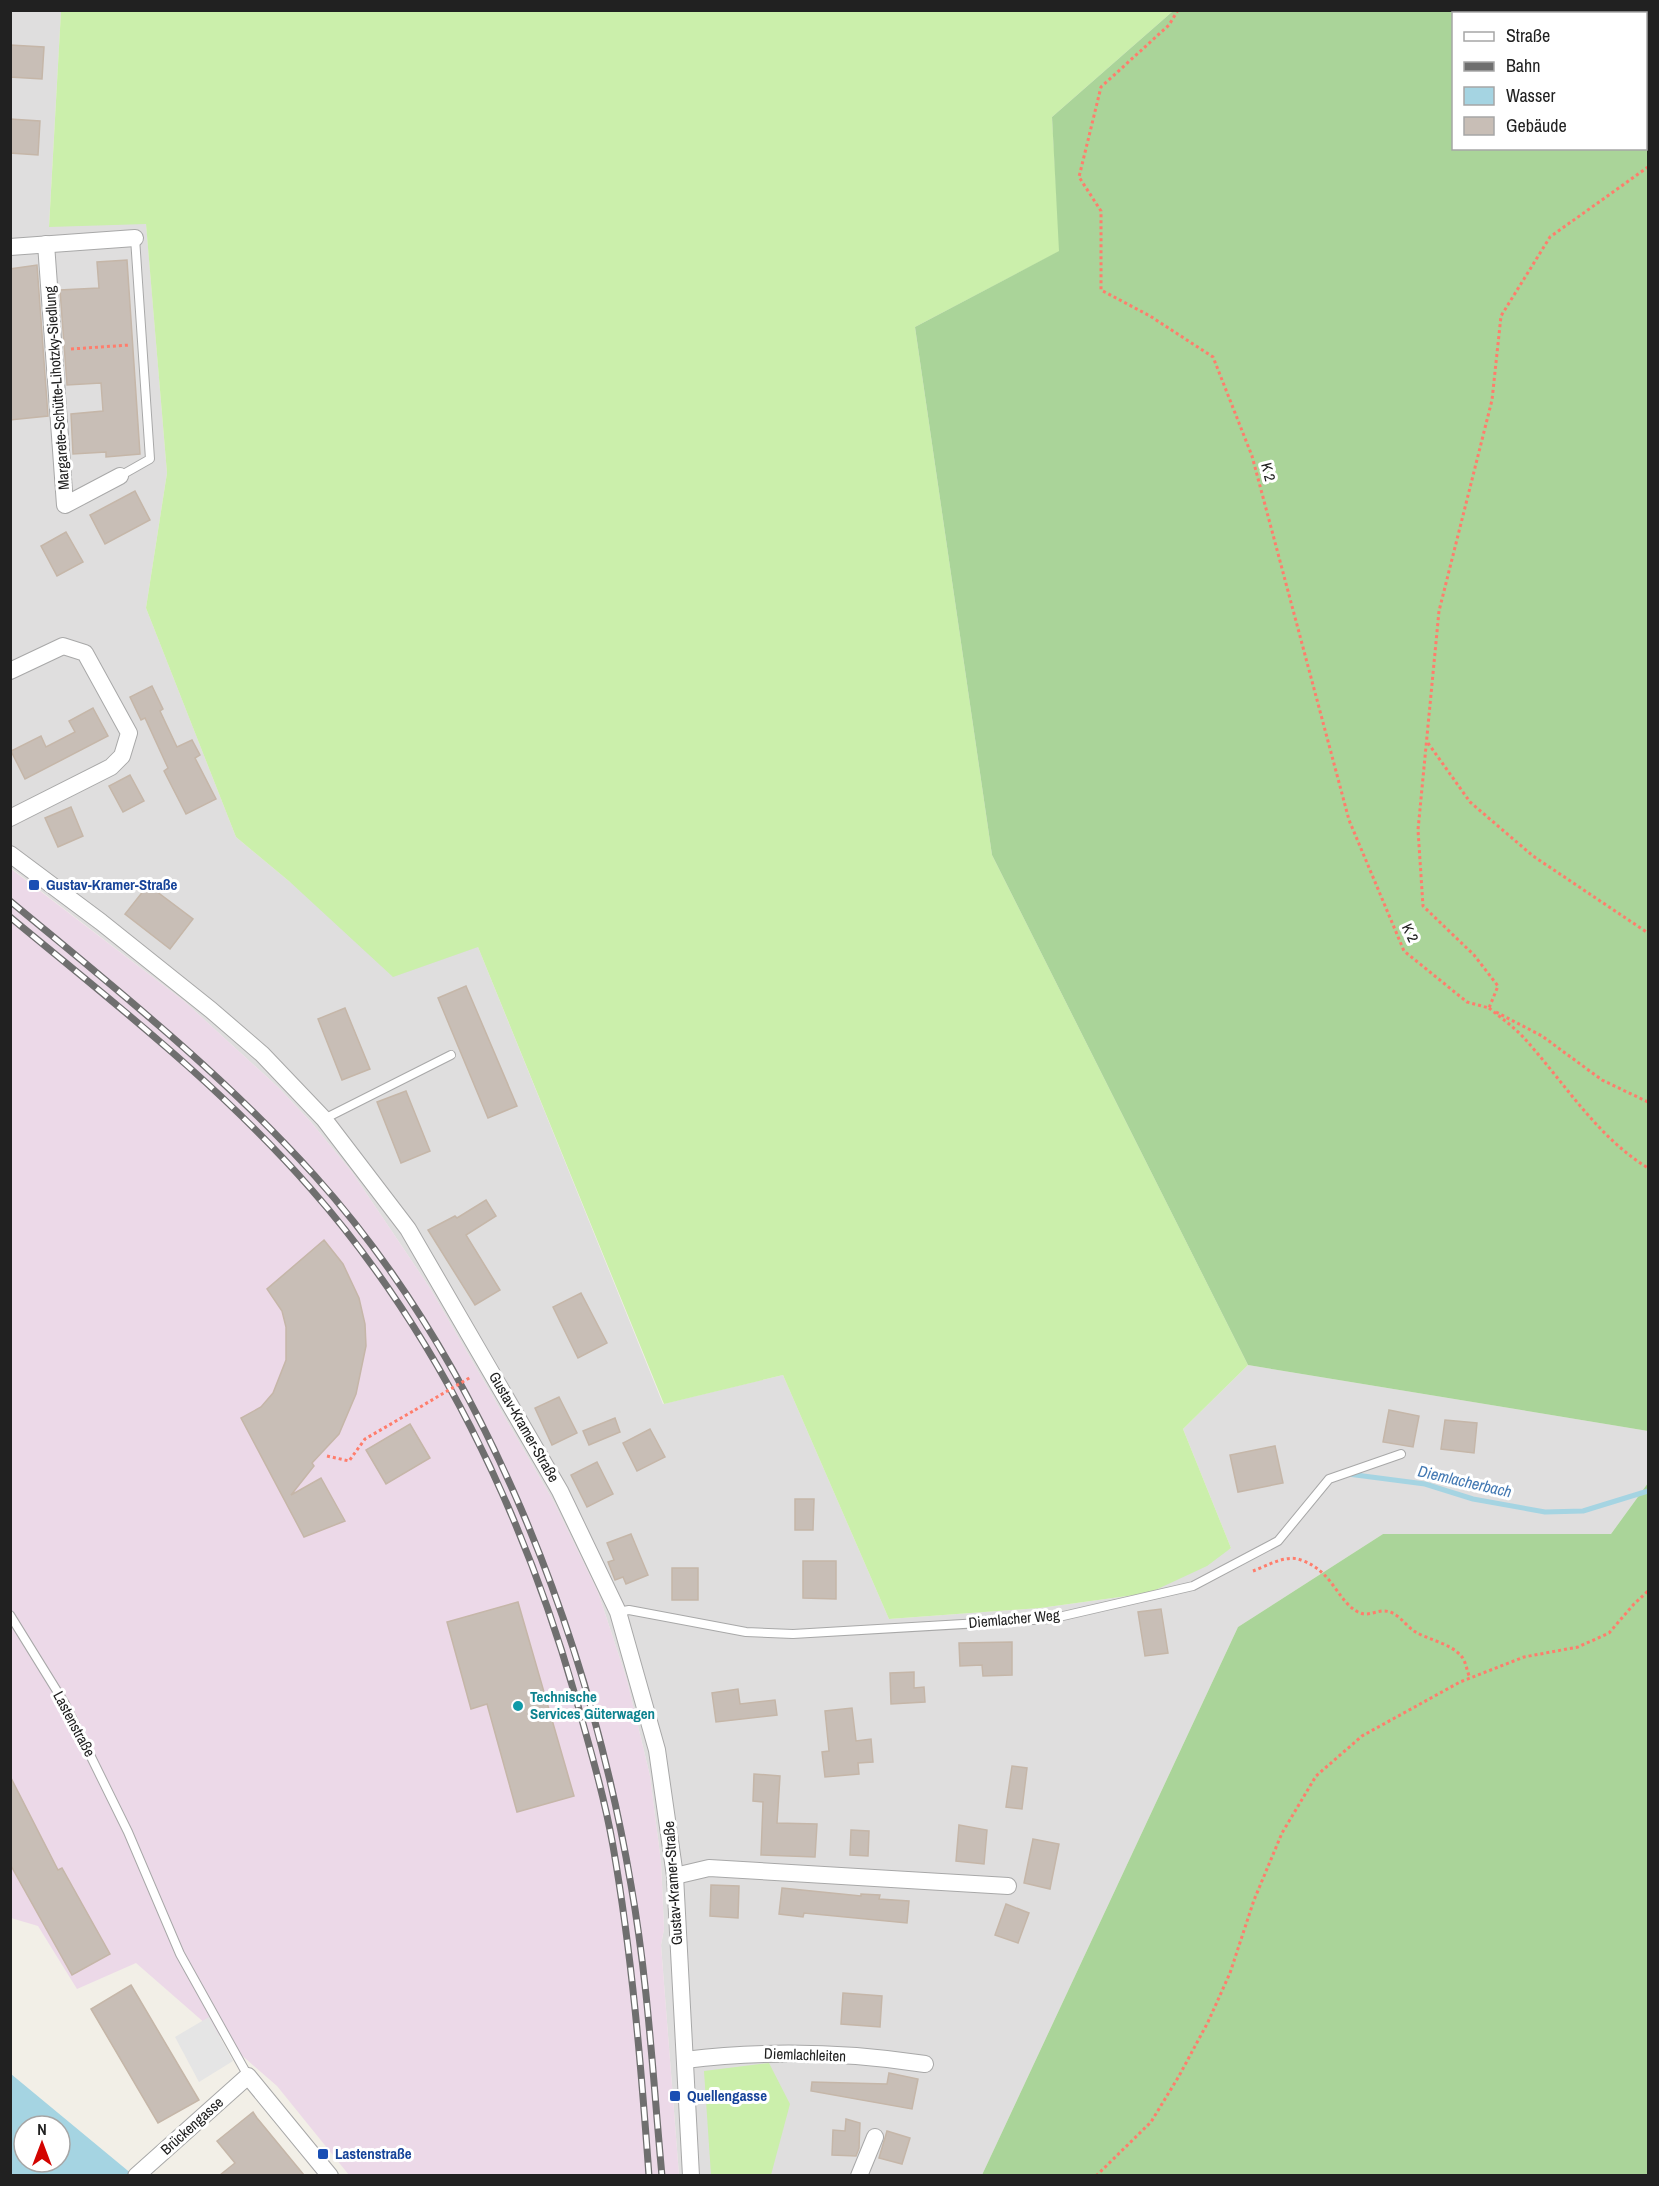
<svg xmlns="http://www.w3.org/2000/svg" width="1659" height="2186" font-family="'Archivo Narrow',sans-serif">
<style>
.residential{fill:#dfdede}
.industrial{fill:#ecd9e8}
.grass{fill:#cbefab}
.forest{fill:#aad499;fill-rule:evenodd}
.parking{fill:#e5e5e5}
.water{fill:#a5d4e2;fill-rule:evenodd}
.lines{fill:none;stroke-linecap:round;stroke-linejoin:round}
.stream{stroke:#a5d4e2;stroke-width:5}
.building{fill:#c8beb6;stroke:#c5b6a8;stroke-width:1.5}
.lane-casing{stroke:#a8a8a8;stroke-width:10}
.street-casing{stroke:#a8a8a8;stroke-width:18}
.path{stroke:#ff7d6c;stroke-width:3;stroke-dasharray:3 3;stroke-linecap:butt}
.lane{stroke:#fff;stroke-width:8}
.street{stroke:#fff;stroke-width:16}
.rail-casing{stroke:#6f6f6f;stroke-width:7}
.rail{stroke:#fff;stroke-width:4.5;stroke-dasharray:14;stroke-linecap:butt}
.path-bridge{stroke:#ff7d6c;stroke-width:3;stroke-dasharray:3 3;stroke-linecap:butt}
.transit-dot{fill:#1a4fb4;stroke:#fff;stroke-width:2}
.culture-dot{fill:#0f9aa8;stroke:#fff;stroke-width:2}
.labels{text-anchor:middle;stroke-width:6;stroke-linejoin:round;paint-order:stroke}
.street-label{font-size:15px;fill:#212121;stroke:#fff}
.transit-label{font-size:15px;font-weight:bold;fill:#164399;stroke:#fff;text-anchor:start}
.culture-label{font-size:15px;font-weight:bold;fill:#0d838f;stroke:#fff;text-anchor:start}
.water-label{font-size:16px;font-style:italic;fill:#4278b2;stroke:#fff}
</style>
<rect width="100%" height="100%" fill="#f2efe7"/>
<!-- residential -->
<path class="residential" d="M10,11H61L49,226L146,223L167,473L146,608L236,837L290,882L478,947L663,1404L783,1375L889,1619L1040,1608L1149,1593L1231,1548L1183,1429L1248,1365L1648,1431V1483L1611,1534H1383L1238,1627L982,2175H679L661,1945L664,1929L661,1862L650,1776L627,1680L598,1592L554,1502L430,1288L352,1172L311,1122L279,1088L184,1001L11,868Z"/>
<!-- industrial -->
<path class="industrial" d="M10,868L184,1001L279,1088L311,1122L352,1172L430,1288L554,1502L598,1592L627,1680L650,1776L661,1862L664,1929L661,1945L679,2175H349L277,2086L136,1963L77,1989L38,1926L11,1918Z"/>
<!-- grass -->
<g class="grass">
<path d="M61,11H1173L1052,117L1060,251L915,327L992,855L1248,1365L1183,1429L1231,1548L1207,1566L1149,1593L1040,1608L889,1619L783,1375L664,1404L478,947L393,977L290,882L236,837L146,608L167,473L146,224L49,227Z"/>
<path d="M769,2063L790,2104L771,2175H711L704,2071Z"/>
</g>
<!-- forest -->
<g class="forest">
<path d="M1173,11H1648V1431L1248,1365L992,855L915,327L1059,251L1052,117ZM1454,14H1646V148H1454Z"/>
<path d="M1648,1483V2175H982L1238,1627L1383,1534H1611Z"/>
</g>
<!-- parking -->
<path class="parking" d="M209,2017L233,2061L199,2082L175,2037Z"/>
<!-- water -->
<path class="water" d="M11,2074L133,2175H11ZM24,2126H60V2162H24Z"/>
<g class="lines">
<!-- stream -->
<path class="stream" d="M1348,1474L1425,1484L1473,1499L1545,1512L1583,1511L1648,1491"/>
</g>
<!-- building -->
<g class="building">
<path d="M10,45L44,47L42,79L10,77Z"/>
<path d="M10,119L40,121L38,155L10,153Z"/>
<path d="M127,260L140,454L106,457V452L73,454L71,414L103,411L101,383L67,385L60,290L99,288L97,262Z"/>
<path d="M37,265L48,416L10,420V269Z"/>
<path d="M135,491L150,520L105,544L90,515Z"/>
<path d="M66,532L83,562L57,576L41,546Z"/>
<path d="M152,686L163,709L160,711L177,747L192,740L200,755L195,758L216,799L186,814L164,771L168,768L145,718L141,720L130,697Z"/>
<path d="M93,708L108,736L25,779L11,751L41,736L46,747L75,732L69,721Z"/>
<path d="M130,775L144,801L123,812L109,786Z"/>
<path d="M71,807L83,836L58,847L45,818Z"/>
<path d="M148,885L193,919L170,949L125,914Z"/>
<path d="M466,986L517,1106L488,1118L438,998Z"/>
<path d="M345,1008L370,1069L342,1080L318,1019Z"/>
<path d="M406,1091L430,1151L401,1163L377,1102Z"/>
<path d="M486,1200L496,1216L466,1235L500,1290L475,1305L428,1230L455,1216L457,1218Z"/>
<path d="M324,1240L343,1264L359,1298L365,1324L366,1346L356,1394L339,1434L312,1463L314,1466L291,1495L321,1478L345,1521L304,1537L241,1418L261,1407L273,1393L286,1360V1327L282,1311L267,1289Z"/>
<path d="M581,1293L607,1343L578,1358L553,1307Z"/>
<path d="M559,1397L577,1433L552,1445L535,1408Z"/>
<path d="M1389,1410L1419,1416L1413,1447L1383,1442Z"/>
<path d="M615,1418L620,1432L589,1445L583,1431Z"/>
<path d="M1445,1420L1477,1423L1474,1453L1441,1449Z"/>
<path d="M410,1424L430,1458L386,1484L366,1450Z"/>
<path d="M650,1429L665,1457L637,1471L623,1443Z"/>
<path d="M1275,1446L1283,1483L1238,1492L1230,1455Z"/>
<path d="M597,1462L613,1494L587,1507L571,1475Z"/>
<path d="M795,1499H814L813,1530H795Z"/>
<path d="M631,1534L648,1575L626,1584L623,1577L615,1580L608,1562L614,1560L607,1543Z"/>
<path d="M803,1561H836V1599L803,1598Z"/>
<rect x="672" y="1568" width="26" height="32"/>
<path d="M518,1602L574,1796L517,1812L487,1704L471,1709L447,1622Z"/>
<path d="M1161,1609L1168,1653L1145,1656L1138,1612Z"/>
<path d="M1012,1642V1675L983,1676L982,1665L960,1666L959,1643Z"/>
<path d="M914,1672V1688L924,1687L925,1702L891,1704L890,1673Z"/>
<path d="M738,1689L740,1704L775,1700L777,1715L716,1722L712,1693Z"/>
<path d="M852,1708L856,1741L871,1739L873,1762L858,1763L859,1774L825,1777L822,1752L829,1751L825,1711Z"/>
<path d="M1012,1766L1027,1768L1022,1809L1006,1807Z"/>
<path d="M754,1774L780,1776L777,1823L817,1824L815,1857L761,1855L763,1802L753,1801Z"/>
<path d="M10,1776L58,1870L62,1868L110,1954L72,1975L10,1864Z"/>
<path d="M959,1825L987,1830L984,1864L956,1861Z"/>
<path d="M851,1830L869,1831L868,1856L850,1855Z"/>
<path d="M1033,1839L1059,1844L1050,1889L1024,1883Z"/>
<path d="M711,1885L739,1886L738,1918L710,1916Z"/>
<path d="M782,1888L861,1896V1894L880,1895L879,1899L909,1901L907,1923L804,1913L803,1917L779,1914Z"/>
<path d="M1006,1904L1029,1913L1018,1943L995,1935Z"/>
<path d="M131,1985L199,2100L158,2123L91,2009Z"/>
<path d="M843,1993L882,1996L880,2027L841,2024Z"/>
<path d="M889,2073L918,2079L912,2109L811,2091L812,2082L887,2084Z"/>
<path d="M253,2112L257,2118L304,2175H220L235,2163L217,2141Z"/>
<path d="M846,2119L860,2123L859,2148L856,2156L832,2155L833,2130L845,2131Z"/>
<path d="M887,2131L910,2138L902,2164L879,2158Z"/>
</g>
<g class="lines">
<defs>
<g id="lane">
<path d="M120,476L150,459L135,238"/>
<path d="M324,1119L451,1055"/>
<path d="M618,1612L629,1610L746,1632L793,1634L1050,1619L1193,1586L1278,1541L1329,1479L1401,1454"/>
<path d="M10,1615L65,1704L128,1832L180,1954L248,2076"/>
</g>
<g id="street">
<path d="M46,244L65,505L120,476"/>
<path d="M10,247L135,238"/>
<path d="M10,671L63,646L85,653L129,733L122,756L111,767L10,818"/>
<path d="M10,854L101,922L211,1010L262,1054L324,1119L408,1229L560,1491L618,1612L657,1750L675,1876L691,2176"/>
<path d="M675,1876L709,1868L1008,1886"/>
<path d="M685,2060C765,2050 845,2052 925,2064"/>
<path d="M136,2176L248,2076L330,2176"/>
<path d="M859,2176L875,2137"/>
</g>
</defs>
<!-- lane casing -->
<use href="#lane" class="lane-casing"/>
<!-- street casing -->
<use href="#street" class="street-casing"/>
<!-- path -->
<g class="path">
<path d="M1178,10L1169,25L1101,87L1079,177L1101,211V290L1150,316L1213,357L1252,456L1349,820L1404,951L1467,1002L1489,1008L1498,986L1474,955L1423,906L1418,830L1439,611L1492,400L1501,316L1550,237L1648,167"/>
<path d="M71,349L130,345"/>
<path d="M1428,743L1470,802L1533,856L1648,933"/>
<path d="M1489,1008C1501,1018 1514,1027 1524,1038C1564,1082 1597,1137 1648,1168"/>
<path d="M1496,1012L1542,1036L1602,1080L1648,1102"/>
<path d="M327,1456L349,1461L365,1439L415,1410"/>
<path d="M1253,1571C1267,1566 1286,1554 1301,1560C1333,1571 1337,1601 1358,1612C1368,1617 1374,1611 1384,1611C1397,1611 1404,1624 1414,1631C1428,1640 1451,1643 1462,1657C1466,1662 1467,1672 1470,1678"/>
<path d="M1096,2176L1151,2122L1179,2076L1208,2022L1230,1973L1254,1900L1282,1833L1316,1776L1362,1736L1460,1682L1524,1657L1578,1647L1609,1633L1634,1604L1648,1591"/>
</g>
<!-- lane -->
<use href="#lane" class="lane"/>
<!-- street -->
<use href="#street" class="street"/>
<defs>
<g id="rail">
<path d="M10,901C116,989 223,1074 315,1176C485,1365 589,1638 631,1885C648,1981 653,2079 662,2176"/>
<path d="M10,917C114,1003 222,1087 311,1189C437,1332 523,1513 575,1695C589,1745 604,1795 613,1846C632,1955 641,2065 649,2176"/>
</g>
</defs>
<!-- rail casing -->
<use href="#rail" class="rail-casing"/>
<!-- rail -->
<use href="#rail" class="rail"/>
<!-- path-bridge -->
<path class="path-bridge" d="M415,1410L471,1377"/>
</g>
<!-- markers -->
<g class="transit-dot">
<rect x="28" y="879" width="12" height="12" rx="3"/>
<rect x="669" y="2090" width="12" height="12" rx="3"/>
<rect x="317" y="2148" width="12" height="12" rx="3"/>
</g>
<circle class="culture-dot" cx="518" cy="1706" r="6"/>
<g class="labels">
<!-- street labels -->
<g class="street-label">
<text transform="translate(57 388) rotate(-94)" y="5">Margarete-Schütte-Lihotzky-Siedlung</text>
<text transform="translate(1268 472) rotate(76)" y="5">K 2</text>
<text transform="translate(1410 933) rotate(65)" y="5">K 2</text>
<text transform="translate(524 1427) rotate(60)" y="5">Gustav-Kramer-Straße</text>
<text transform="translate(1014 1619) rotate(-5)" y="5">Diemlacher Weg</text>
<text transform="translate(74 1724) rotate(62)" y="5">Lastenstraße</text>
<text transform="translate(673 1883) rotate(-94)" y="5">Gustav-Kramer-Straße</text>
<text transform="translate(805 2055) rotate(2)" y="5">Diemlachleiten</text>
<text transform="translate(192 2126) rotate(-42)" y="5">Brückengasse</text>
</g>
<!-- transit labels -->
<g class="transit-label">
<text x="46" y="890">Gustav-Kramer-Straße</text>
<text x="687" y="2101">Quellengasse</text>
<text x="335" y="2159">Lastenstraße</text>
</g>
<!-- culture labels -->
<g class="culture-label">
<text x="530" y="1702">Technische<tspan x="530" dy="17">Services Güterwagen</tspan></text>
</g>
<!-- water labels -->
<g class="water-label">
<text transform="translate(1465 1481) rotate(13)" y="6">Diemlacherbach</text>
</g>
</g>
<!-- border -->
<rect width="1659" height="2186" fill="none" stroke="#212121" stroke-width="24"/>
<!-- legend -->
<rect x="1452" y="12" width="195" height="138" fill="#ffffff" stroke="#a6a6a6" stroke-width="1.5"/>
<rect x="1464" y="32" width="30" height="9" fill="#ffffff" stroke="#a6a6a6" stroke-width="1.5"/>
<text x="1506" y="42" font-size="18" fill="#212121">Straße</text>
<rect x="1464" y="62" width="30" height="9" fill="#6f6f6f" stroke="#a6a6a6" stroke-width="1.5"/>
<text x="1506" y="72" font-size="18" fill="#212121">Bahn</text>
<rect x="1464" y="87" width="30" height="18" fill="#a5d4e2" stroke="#a6a6a6" stroke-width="1.5"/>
<text x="1506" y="102" font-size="18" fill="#212121">Wasser</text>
<rect x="1464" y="117" width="30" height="18" fill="#c8beb6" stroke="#a6a6a6" stroke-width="1.5"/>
<text x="1506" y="132" font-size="18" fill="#212121">Gebäude</text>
<!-- north arrow -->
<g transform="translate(42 2144)"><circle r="28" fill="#ffffff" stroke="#a6a6a6" stroke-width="1.5"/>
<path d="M0-4.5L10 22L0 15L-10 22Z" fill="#d30400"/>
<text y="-9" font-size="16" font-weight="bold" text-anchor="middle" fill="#212121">N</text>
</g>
</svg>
